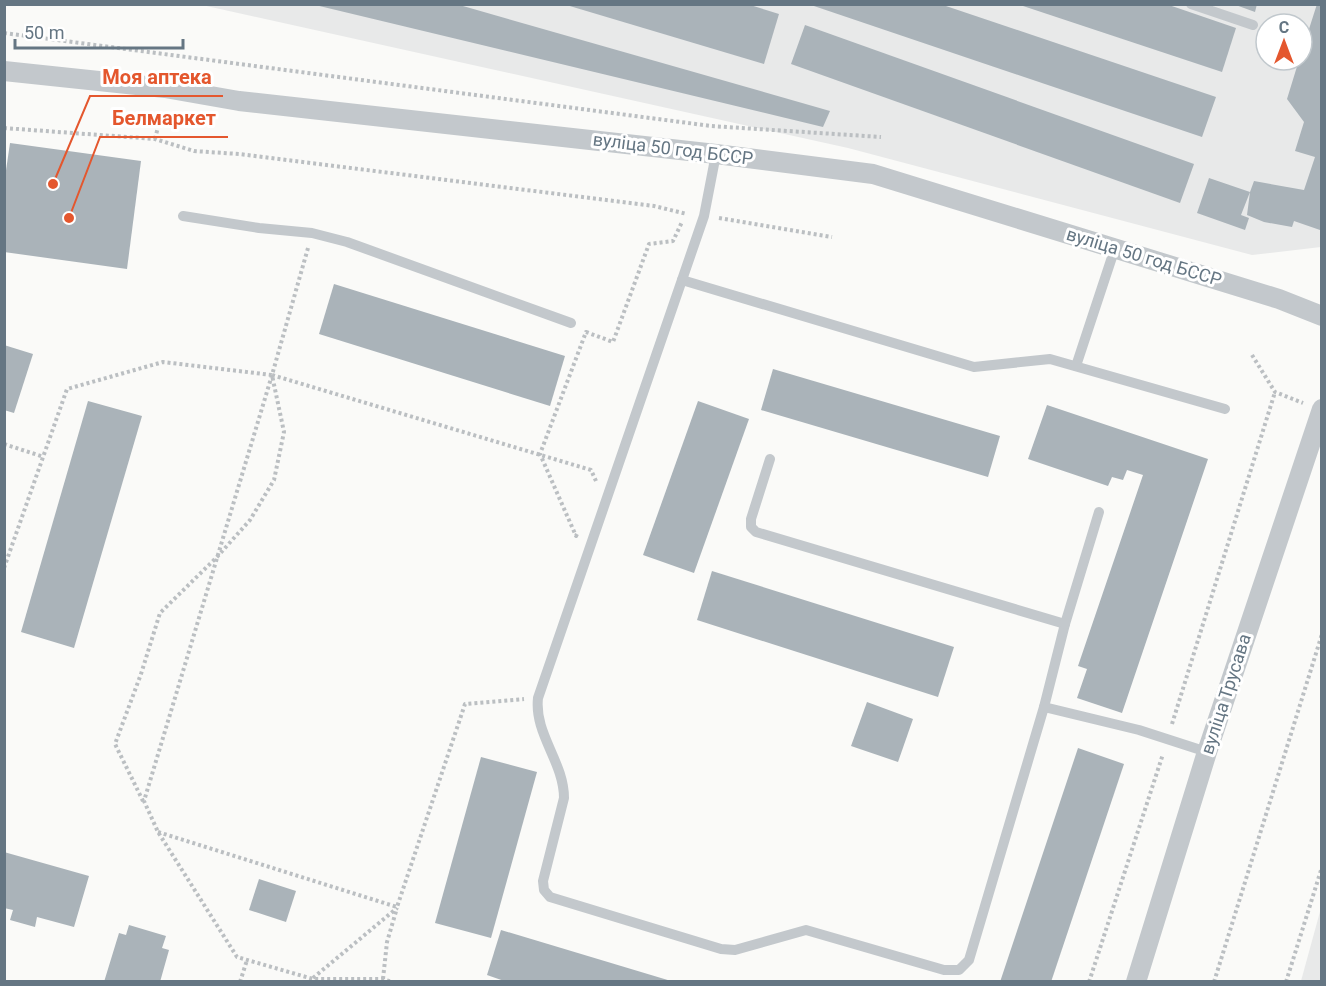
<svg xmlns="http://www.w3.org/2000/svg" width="1326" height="986" font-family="Roboto,sans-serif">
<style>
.built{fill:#e8e9e9;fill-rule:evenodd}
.building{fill:#aab3b9}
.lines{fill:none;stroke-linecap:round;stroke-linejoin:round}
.path{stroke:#bbbfc2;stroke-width:4;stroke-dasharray:3 3;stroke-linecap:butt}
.lane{stroke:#c3c8cc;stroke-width:10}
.street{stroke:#c3c8cc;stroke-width:20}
.labels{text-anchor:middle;stroke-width:6;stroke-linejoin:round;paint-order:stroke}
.street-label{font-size:18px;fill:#657683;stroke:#fff}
.leader{fill:none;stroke:#e4572e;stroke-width:2}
.callout-dot{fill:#e4572e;stroke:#fff;stroke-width:2}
.callout-label{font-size:20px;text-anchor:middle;font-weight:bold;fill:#e4572e;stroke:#fff;stroke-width:6;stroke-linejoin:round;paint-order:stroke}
</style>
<rect width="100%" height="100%" fill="#fafaf8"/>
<!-- built -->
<g class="built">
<path d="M202,5H1321V247L1252,255L848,148ZM1266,24H1302V60H1266Z"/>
<path d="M1321,908V981H1301Z"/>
</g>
<!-- building -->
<g class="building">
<path d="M311,4H456L830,111L823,127Z"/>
<path d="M563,4H747L779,14L764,64Z"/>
<path d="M808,4H940L1216,97L1202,137Z"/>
<path d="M1017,4H1166L1236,28L1222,72Z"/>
<path d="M1233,4H1257L1255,12Z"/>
<path d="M1317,4H1322L1320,230L1294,221L1292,227L1264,222L1247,215L1250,192L1241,215L1249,218L1245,230L1197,213L1209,178L1250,192L1254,181L1304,190L1315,157L1295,151L1304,122L1287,99L1299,60H1302V51Z"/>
<path d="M805,25L1194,164L1180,203L791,64Z"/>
<path d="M10,143L141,161L127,269L4,252V184Z"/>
<path d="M334,284L565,356L550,406L319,334Z"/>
<path d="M4,345L33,354L14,413L4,410Z"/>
<path d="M773,369L1000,436L988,477L761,410Z"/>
<path d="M88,401L142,416L74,648L21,632Z"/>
<path d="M698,401L749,419L694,573L643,555Z"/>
<path d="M1047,405L1208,459L1122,713L1077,698L1087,669L1078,666L1143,475L1127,470L1123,480L1112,477L1108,486L1028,459Z"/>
<path d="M712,571L954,647L938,697L697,620Z"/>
<path d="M867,702L913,719L898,762L851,746Z"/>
<path d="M1078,748L1124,764L1051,982H1000Z"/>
<path d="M481,757L537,772L491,938L435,923Z"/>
<path d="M4,852L89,876L74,927L37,917L35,927L10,920L13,910L4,908Z"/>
<path d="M259,879L296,891L286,922L249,910Z"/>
<path d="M129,925L166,936L162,948L169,950L160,982H104L119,933L126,935Z"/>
<path d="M501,930L671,981V982H507L487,975Z"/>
</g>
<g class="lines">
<!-- path -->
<g class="path">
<path d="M4,33L711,126L881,137"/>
<path d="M4,128L155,139L194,151L239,154L654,206L687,214"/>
<path d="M155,139L159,123"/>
<path d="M719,218L832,237"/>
<path d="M308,248L272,375L144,801L158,832L237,957L313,979H383L392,982"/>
<path d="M1252,355L1275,392L1303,403"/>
<path d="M272,375L591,470L596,481"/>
<path d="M4,444L44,457"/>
<path d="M577,534L576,536L540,454L586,332L613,342L649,244L673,241L682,222"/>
<path d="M4,568L67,389L163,362L272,375L284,432L274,480L250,520L217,557L160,613L141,674L115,744L143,801"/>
<path d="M1172,724L1275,392"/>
<path d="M158,832L397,907L465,704L524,699"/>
<path d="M313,978L397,908"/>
<path d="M383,979L387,942L397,908"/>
<path d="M240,982L247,960"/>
<path d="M1089,982L1163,754"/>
<path d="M1214,982L1322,634"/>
<path d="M1286,982L1322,867"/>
</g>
<!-- lane -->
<g class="lane">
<path d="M1191,4L1253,25"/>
<path d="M716,154L704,216L538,698C534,734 564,762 564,798L543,881L544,890L550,897L721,949L735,950L806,930L944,970H959L969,960L1044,707L1139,730L1207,752"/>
<path d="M183,216L259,228L312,233L347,242L571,323"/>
<path d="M682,280L974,367L1050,359L1225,409"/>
<path d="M1076,366L1115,248"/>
<path d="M770,459L751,519V527L756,532L1065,624L1044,707"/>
<path d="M1065,624L1099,512"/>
</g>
<!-- street -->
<g class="street">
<path d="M4,71L165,88L239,101L716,154L873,174L1279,299L1322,316"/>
<path d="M1136,982L1207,752L1322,409"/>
</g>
</g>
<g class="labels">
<!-- street labels -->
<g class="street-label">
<text transform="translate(673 149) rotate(7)" y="6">вуліца 50 год БССР</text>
<text transform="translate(1144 257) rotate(17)" y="6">вуліца 50 год БССР</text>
<text transform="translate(1226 694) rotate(-72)" y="6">вуліца Трусава</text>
</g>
</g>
<!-- callouts -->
<path class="leader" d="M53 184L90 96H223M69 218L100 137H228"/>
<g class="callout-dot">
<circle cx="53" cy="184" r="6"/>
<circle cx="69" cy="218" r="6"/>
</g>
<g class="callout-label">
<text x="157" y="84">Моя аптека</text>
<text x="164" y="125">Белмаркет</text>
</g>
<!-- border -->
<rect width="1326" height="986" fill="none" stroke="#657683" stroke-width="12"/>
<!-- north arrow -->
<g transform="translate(1284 42)"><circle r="28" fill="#ffffff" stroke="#c1c8cd" stroke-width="1.5"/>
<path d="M0-4.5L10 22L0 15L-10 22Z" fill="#e4572e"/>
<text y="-9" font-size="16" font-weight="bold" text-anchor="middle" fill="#657683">С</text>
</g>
<!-- scale -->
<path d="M15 39v9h168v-9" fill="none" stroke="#657683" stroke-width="3"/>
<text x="24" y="39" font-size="18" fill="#657683" stroke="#ffffff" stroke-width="4.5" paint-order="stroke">50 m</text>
</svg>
